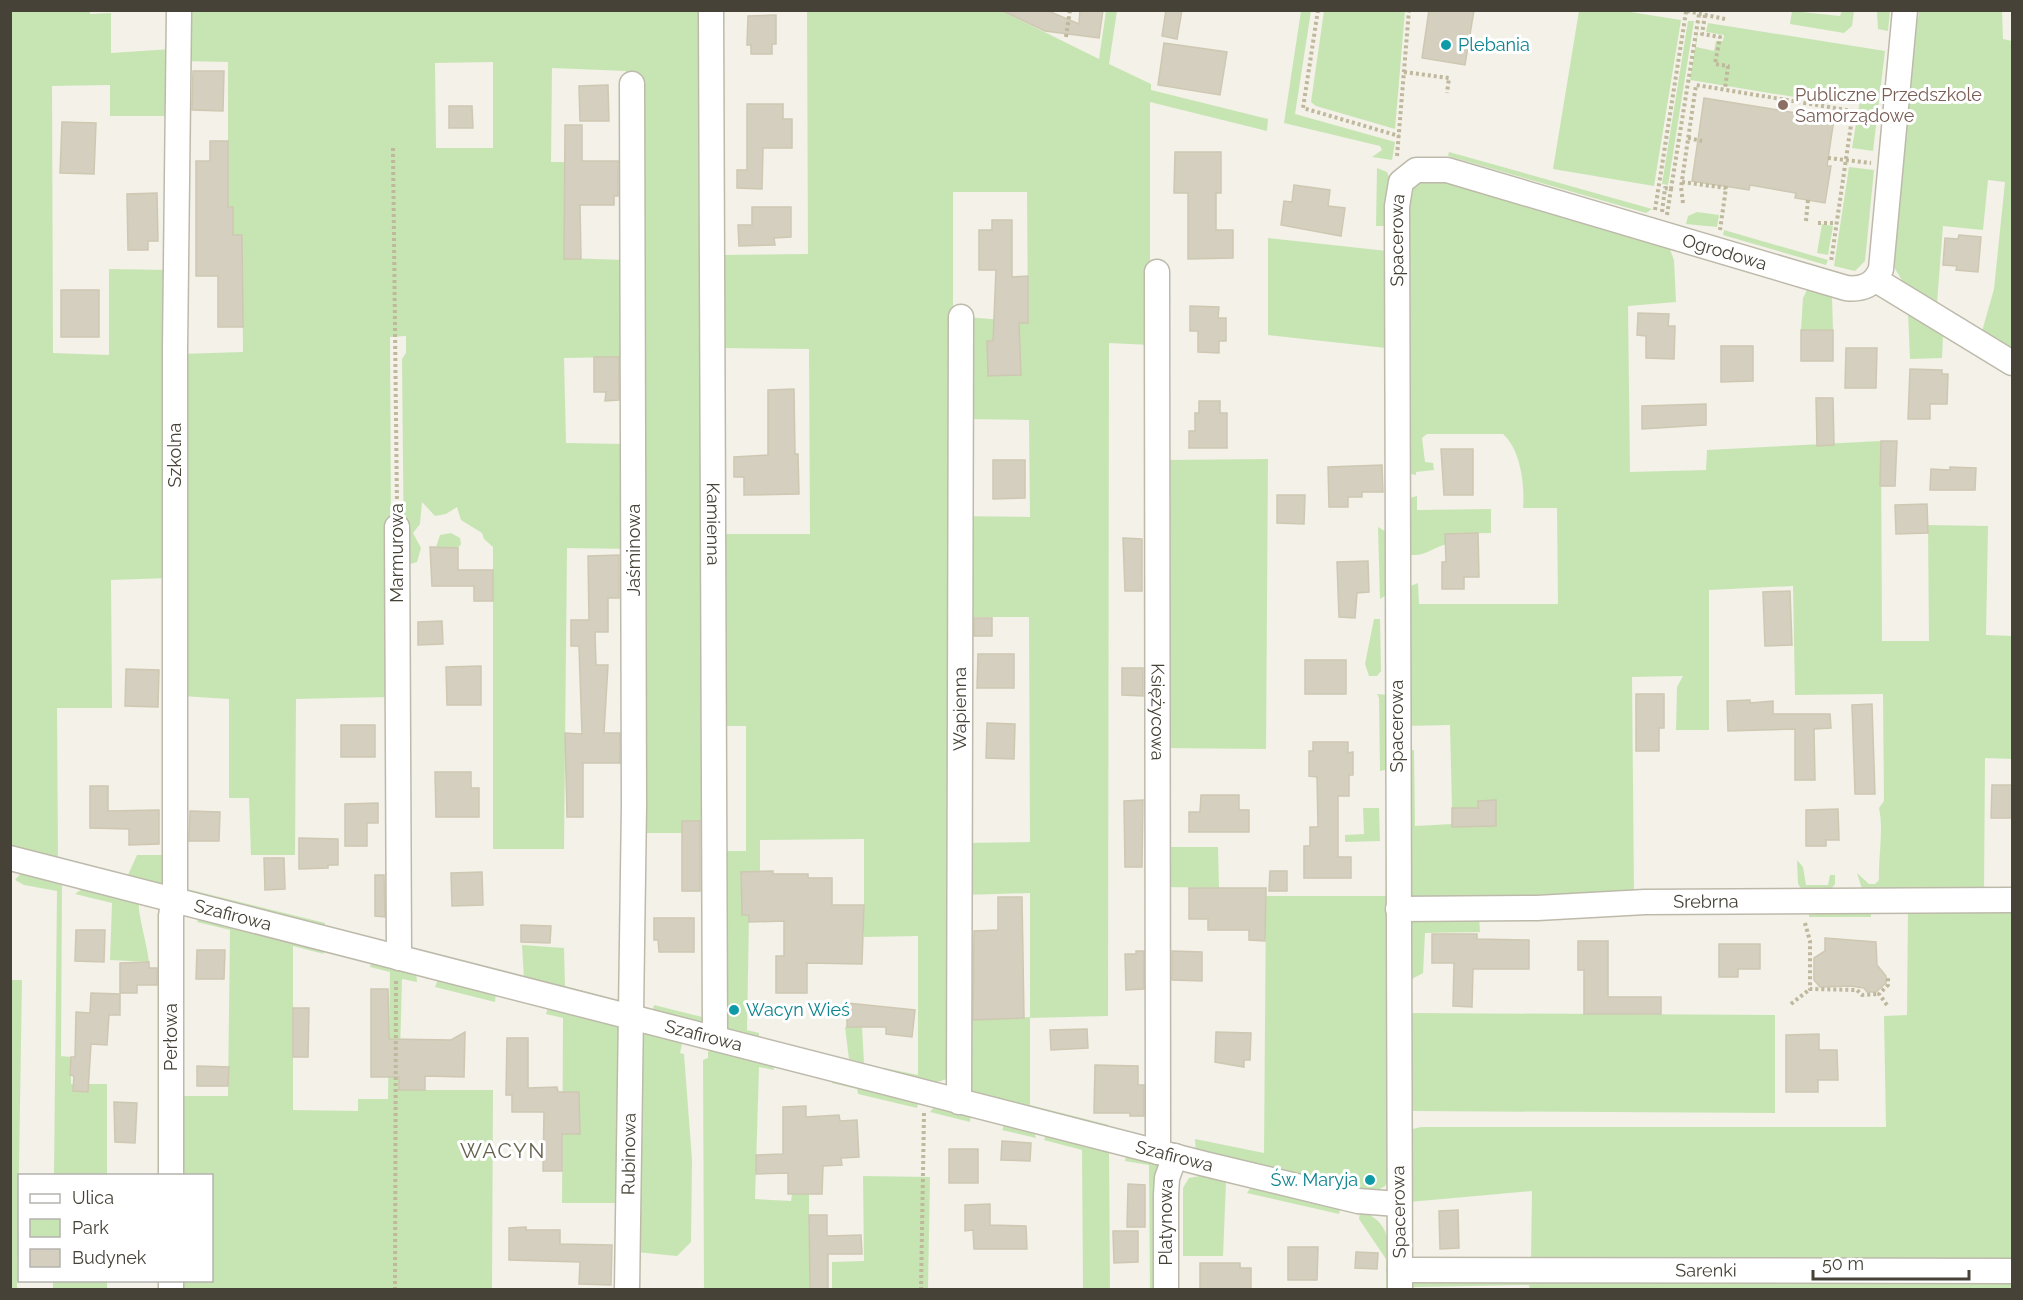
<svg xmlns="http://www.w3.org/2000/svg" width="2023" height="1300" font-family="Raleway,sans-serif">
<style>
.green{fill:#c7e5b3;fill-rule:evenodd}
.building{fill:#d4cfbe;stroke:#cec8b2;stroke-width:1.5}
.lines{fill:none;stroke-linecap:round;stroke-linejoin:round}
.minor-casing{stroke:#bebaab;stroke-width:27}
.path{stroke:#bfb89d;stroke-width:4;stroke-dasharray:3 3;stroke-linecap:butt}
.minor{stroke:#fff;stroke-width:24}
.culture-dot{fill:#0f9aa8;stroke:#fff;stroke-width:2}
.education-dot{fill:#8d6e63;stroke:#fff;stroke-width:2}
.labels{text-anchor:middle;stroke-width:6;stroke-linejoin:round;paint-order:stroke}
.culture-label{font-size:18px;fill:#0d838f;stroke:#fff;text-anchor:start}
.education-label{font-size:18px;fill:#785e54;stroke:#fff;text-anchor:start}
.street-label{font-size:18px;fill:#464237;stroke:#fff}
.quarter-label{font-size:21px;letter-spacing:1.5px;fill:#68624f;stroke:#fff}
</style>
<rect width="100%" height="100%" fill="#f3f1e8"/>
<!-- green -->
<g class="green">
<path d="M90,10V14L111,13V53L172,49V116H110V85L52,86L53,353L109,355V269L170,270L169,578L111,580L112,708H57L58,859L11,847L10,11Z"/>
<path d="M185,11H703L706,821H682V833H639L626,71L552,68L551,162H565L564,258L626,260L624,357L564,358L566,443L626,444L631,549L567,548L564,849H493V547L484,539L482,533L461,520L457,507L446,514L435,516L422,502L420,524L413,533L421,548L417,562L404,566L402,359L406,353V336L390,337L391,527L388,697L296,699L295,855H251L249,798H229V699L182,696L181,354L243,352L242,235H233V208L228,207V62L185,61ZM493,62V148H436L435,63Z"/>
<path d="M807,11H1002L1099,59L1106,11H1117L1109,64L1151,84V90L1268,119L1267,131L1150,102V345L1109,343L1108,1016L1030,1018V1105L1109,1125L1104,1128L971,1094L967,1089L965,1020L1030,1017V893L965,895V843L1030,842L1029,617H953L951,1071L947,1079L934,1083L885,1071L884,1068L918,1075V936L864,937V839L760,840V871L742,872V914L749,915L747,1030L759,1033V1040L724,1029L721,851H746V726H721V534H810L809,349L720,348V255L808,254ZM953,192H1027L1028,322L966,317L965,419L1029,420L1030,517L953,516Z"/>
<path d="M1301,11H1311L1295,114L1395,142L1392,160L1372,157L1382,150L1380,146L1284,123Z"/>
<path d="M1324,11H1405L1395,129L1316,106L1311,102Z"/>
<path d="M1579,11H1624L1681,20L1654,186L1553,169Z"/>
<path d="M1792,11L1840,16L1842,11H1854L1852,26L1844,33L1790,24Z"/>
<path d="M1877,11H1890L1888,31L1878,29Z"/>
<path d="M1919,11H2002L2003,39L2012,41V354L1981,335L1994,289L2005,182L1988,180L1983,230L1943,226L1937,303L1903,282L1894,267L1916,18L1918,19Z"/>
<path d="M1688,21H1694L1668,185L1662,184Z"/>
<path d="M1699,22L1696,47L1714,51L1716,41H1723L1724,35L1706,32L1708,23L1885,51L1873,151L1852,148L1860,100L1814,94L1813,100L1690,80Z"/>
<path d="M1449,152L1652,209L1646,213L1448,156Z"/>
<path d="M1849,167L1874,170L1865,261L1855,271L1834,266Z"/>
<path d="M1377,168L1387,172L1389,177L1386,226H1376Z"/>
<path d="M1443,180L1669,247L1674,260L1676,302L1628,306L1630,472L1706,470L1707,450L1881,441L1882,641H1929L1928,525L1988,526L1986,635L2012,636V759L1985,758L1984,891L1863,892L1857,873L1869,884H1875L1879,880C1878,857 1884,831 1879,808L1884,801L1883,694L1795,695L1793,586L1709,590V730H1676L1677,687L1683,676L1632,677L1634,893L1410,901L1405,750H1414L1415,826L1452,824V827L1495,800L1478,801V808H1452L1450,725L1405,726L1406,588L1418,583L1419,604H1558L1557,508H1523C1525,486 1521,450 1503,434H1427L1422,438L1425,462L1433,463L1434,470L1416,472V475L1406,473L1409,194L1420,182Z"/>
<path d="M1697,212L1719,215L1717,227L1686,224L1688,216Z"/>
<path d="M1822,224L1833,226L1828,255L1817,253Z"/>
<path d="M1724,230L1828,260L1826,265L1723,235Z"/>
<path d="M1268,238L1387,251L1386,348L1268,335Z"/>
<path d="M1807,290L1832,297L1833,330H1801L1803,298Z"/>
<path d="M1908,312L1943,335L1942,358L1910,359Z"/>
<path d="M1268,459L1266,749L1164,748L1166,460Z"/>
<path d="M1417,496V510L1491,509V533L1446,534V544C1430,549 1424,558 1406,554V499Z"/>
<path d="M1378,527L1388,533V594L1380,599Z"/>
<path d="M451,533L460,538L461,544L458,548L436,547L440,535Z"/>
<path d="M1374,619H1380L1381,671L1377,676H1369L1365,664Z"/>
<path d="M1377,694L1387,695L1389,769L1380,771L1379,698Z"/>
<path d="M1363,808H1379L1380,841L1345,842V835L1364,834Z"/>
<path d="M1165,847H1218L1219,888L1166,887Z"/>
<path d="M137,855H170V886L128,875Z"/>
<path d="M1797,860L1803,867L1806,885H1828L1830,875H1835V884L1829,892L1803,891L1798,884Z"/>
<path d="M22,872L62,880L61,1056L71,1057V1084H107V1175H54L57,891L24,885L15,880Z"/>
<path d="M83,888L139,902C137,911 148,948 149,962L110,960L112,903L75,894Z"/>
<path d="M183,888L325,923L323,932L189,896Z"/>
<path d="M1266,896H1389V1178L1385,1186L1372,1193L1196,1153L1195,1139L1264,1153Z"/>
<path d="M1908,908L2012,909V1259L1531,1263L1532,1191L1409,1202V1130L1421,1127H1886L1884,1016L1907,1015Z"/>
<rect x="1809" y="910" width="62" height="7"/>
<path d="M1479,916L1480,932L1425,933L1423,973L1410,980L1411,918Z"/>
<path d="M199,917L323,950L324,954L293,946V1110L358,1111V1099H388L390,972L370,967L372,960L416,971L417,982L402,979L399,1090H493L492,1289H177V1281L212,1280V1176L177,1175V1096H228L230,930L197,922Z"/>
<path d="M522,945L564,948L565,986L622,1001L621,1003L524,979Z"/>
<path d="M439,977L496,992L495,1002L435,987Z"/>
<path d="M11,980H22L17,1290L10,1289Z"/>
<path d="M549,1004L622,1027V1203H562L563,1018L546,1014Z"/>
<path d="M654,1005L706,1018L703,1023L652,1013Z"/>
<path d="M1410,1013L1775,1015V1113L1412,1111L1405,1109Z"/>
<path d="M640,1027L683,1039L680,1053L684,1054L692,1160L691,1242L677,1256L636,1252Z"/>
<path d="M845,1027H862L864,1063L849,1059Z"/>
<path d="M713,1046L773,1064L774,1070L759,1067L755,1199L791,1201L792,1194H809V1289H704L703,1060L708,1058V1052Z"/>
<path d="M833,1078L919,1099L917,1108L858,1094L857,1089L832,1083Z"/>
<path d="M936,1105L971,1113L970,1122L930,1112Z"/>
<path d="M1005,1123L1033,1129L1036,1138L1002,1130Z"/>
<path d="M1046,1135L1109,1150L1110,1289H1083L1082,1150L1044,1140Z"/>
<path d="M1127,1151L1157,1162L1160,1169L1158,1289H1150L1149,1165L1125,1161Z"/>
<path d="M1201,1171L1224,1176L1226,1182L1223,1256H1183V1188L1189,1178L1200,1176Z"/>
<path d="M863,1176L930,1177L928,1289H832V1262L864,1261Z"/>
<path d="M1253,1184L1341,1206L1339,1214L1247,1193Z"/>
<path d="M1360,1212C1396,1219 1390,1261 1391,1289H1386V1259L1359,1219Z"/>
<path d="M1416,1280L2012,1281V1290H1530L1529,1285L1414,1287L1408,1290Z"/>
<rect x="53" y="1281" width="54" height="8"/>
</g>
<!-- building -->
<g class="building">
<path d="M1001,10H1046L1079,24L1080,10H1103L1099,38L1045,31Z"/>
<path d="M1166,10H1182L1177,39L1162,36Z"/>
<path d="M1429,10H1474L1465,65L1422,58Z"/>
<path d="M776,15V44H772V54H751V45H747L748,16Z"/>
<path d="M1164,43L1227,52L1220,95L1158,85Z"/>
<path d="M193,71H224L223,111L192,110Z"/>
<path d="M608,85L609,121H580L579,86Z"/>
<path d="M1704,98L1834,119L1827,166H1831L1825,203L1795,198L1796,193L1750,185L1749,190L1692,181Z"/>
<path d="M747,104H783V119H792V148H763L762,189L737,188V170H747Z"/>
<path d="M449,106H472L473,128H449Z"/>
<path d="M62,122L96,123L94,174L60,173Z"/>
<path d="M565,125H582V161H618V196H614V205H580L581,259H564Z"/>
<path d="M210,141H228V207H233V235H242L243,327H218V276H196V161H210Z"/>
<path d="M1175,152H1221V193H1216V230H1233V258L1188,259V193H1174Z"/>
<path d="M1294,185L1330,190L1328,206L1345,208L1341,236L1281,225L1284,201L1292,202Z"/>
<path d="M157,193L158,241H148V250H128L127,194Z"/>
<path d="M752,207H791V237L774,238L775,245L739,246L738,225H752Z"/>
<path d="M992,220H1012V277L1028,276V323H1019L1021,375L988,376L987,341H993L996,270H979V230H992Z"/>
<path d="M1959,235L1981,237L1978,272L1956,270L1957,266L1943,265L1945,238L1958,239Z"/>
<rect x="61" y="290" width="38" height="47"/>
<path d="M1190,306L1219,307L1218,318H1226V341H1219V353L1198,352V331H1190Z"/>
<path d="M1638,313L1669,314L1668,326H1675L1674,359L1646,358V336L1637,335Z"/>
<rect x="1801" y="330" width="32" height="31"/>
<path d="M1721,346H1753V381L1721,382Z"/>
<path d="M1846,348H1877L1876,388H1845Z"/>
<path d="M594,357H619V400L605,401L606,392H594Z"/>
<path d="M1910,369L1942,370V374H1948L1947,404H1930V419H1908Z"/>
<path d="M794,389L795,454H798L799,494L744,495V477H734V457L768,455V390Z"/>
<path d="M1816,398H1833L1834,445L1817,446Z"/>
<path d="M1199,401H1220V413H1227V448H1189V431H1195V413H1199Z"/>
<path d="M1706,404V425L1642,429V406Z"/>
<path d="M1881,441H1897L1895,486H1880Z"/>
<path d="M1441,449H1473V495H1444Z"/>
<path d="M993,460H1025V498L993,499Z"/>
<path d="M1382,465L1383,492H1362V497H1348V507H1329L1328,467Z"/>
<path d="M1950,467L1976,468L1975,490H1930L1931,469L1950,470Z"/>
<path d="M1277,495H1305L1304,524L1277,523Z"/>
<path d="M1927,504L1928,533L1896,534L1895,505Z"/>
<path d="M1478,533L1479,577H1464V589H1442V562H1446L1445,534Z"/>
<path d="M1123,538L1142,539V591H1125Z"/>
<path d="M430,547L458,548V570H493V601H474V586H432Z"/>
<path d="M619,555V598H608V632H595L596,665H608L604,733H620V763H583V817H567L565,733L582,734L579,646H571V620H589L588,556Z"/>
<path d="M1368,561L1369,592L1357,593L1355,618L1339,617L1337,562Z"/>
<path d="M1790,591L1792,645L1765,646L1763,592Z"/>
<rect x="974" y="618" width="18" height="18"/>
<path d="M442,621L443,644L418,645V622Z"/>
<path d="M978,654H1014V688H977Z"/>
<rect x="1305" y="660" width="41" height="34"/>
<path d="M481,666V705H447L446,667Z"/>
<path d="M1122,668H1143V696L1122,695Z"/>
<path d="M126,669L159,670L158,707L125,706Z"/>
<path d="M1636,694H1664V728H1659V751H1636Z"/>
<path d="M1750,700V703L1773,701V714H1830L1831,728L1814,729L1815,780H1795V729L1728,731L1727,701Z"/>
<path d="M1872,704L1875,794H1855L1852,705Z"/>
<path d="M987,723L1015,724L1014,759L986,758Z"/>
<rect x="341" y="725" width="34" height="32"/>
<path d="M1313,742H1348V753L1353,752V775H1349V796H1338V857H1351V878H1304V846H1310V827H1318L1317,777L1309,776V751H1313Z"/>
<path d="M435,772H471V788H479V817H436Z"/>
<path d="M1992,785H2013V818H1991Z"/>
<path d="M90,786H108V811L159,810V844L129,845V829L90,828Z"/>
<path d="M1201,795H1239V810H1249V832H1189V812H1200Z"/>
<path d="M1143,800L1142,867H1125L1124,801Z"/>
<path d="M1496,800V826L1452,827V808H1478V801Z"/>
<path d="M378,803V823H367V846H345V804Z"/>
<path d="M1838,809L1839,840H1826V846H1806V810Z"/>
<path d="M190,811L220,812L219,841H189Z"/>
<rect x="682" y="821" width="18" height="70"/>
<path d="M299,838L338,839V865H328V868L299,869Z"/>
<path d="M264,858H284L285,889L265,890Z"/>
<path d="M773,871V874H808V878H832V905H864L862,964L807,963V993H776V956H784V921L749,922V915H742L741,872Z"/>
<path d="M1270,871H1287V891H1269Z"/>
<path d="M482,872L483,905L452,906L451,873Z"/>
<path d="M375,875H384L385,917L375,916Z"/>
<path d="M1189,888H1266L1265,941L1249,940V930H1208V919H1189Z"/>
<path d="M998,897H1022L1024,1018L973,1020L974,931L998,930Z"/>
<path d="M654,918H694V952H659L658,940H654Z"/>
<path d="M521,925L551,926L550,943L521,942Z"/>
<path d="M76,930H105L104,962L75,961Z"/>
<path d="M1432,934H1477V939L1529,940V969H1473L1472,1007L1453,1006L1454,963H1432Z"/>
<path d="M1825,938L1876,942L1877,965L1886,976V983L1876,992H1867L1864,988L1850,986L1820,987L1814,980V958L1825,951Z"/>
<path d="M1578,941H1608V997H1661V1014H1584V970H1578Z"/>
<path d="M1719,944H1760V969H1738V977H1719Z"/>
<path d="M197,950H225L224,979H196Z"/>
<path d="M1136,951H1144V989L1126,990L1125,954H1136Z"/>
<path d="M1172,951L1202,952V981L1172,980Z"/>
<path d="M149,962V968H157V985H137V993H120V963Z"/>
<path d="M371,989H388L389,1039L451,1040L465,1032L464,1077L425,1076V1090H399V1077H371Z"/>
<path d="M91,993L120,994V1015H109L107,1045L91,1044L88,1092L73,1091L74,1076L70,1075L71,1057H75L76,1012L90,1013Z"/>
<path d="M847,1003L915,1010L912,1037L886,1034V1027H847Z"/>
<path d="M293,1008H309L308,1057H293Z"/>
<path d="M1087,1029L1088,1048L1051,1050L1050,1030Z"/>
<path d="M1216,1032L1251,1033L1250,1060H1244V1067L1215,1062Z"/>
<path d="M1819,1034V1050H1837L1838,1080H1818V1092H1786V1035Z"/>
<path d="M507,1038H528V1088L557,1087L558,1092H579L580,1134H562V1171H543L544,1112H512V1095H506Z"/>
<path d="M1095,1065L1138,1066V1085H1144V1116H1130V1113H1094Z"/>
<path d="M197,1066L229,1067L228,1086H197Z"/>
<path d="M114,1102L137,1103L135,1143L115,1142Z"/>
<path d="M806,1106V1117L839,1115L840,1121L857,1120L859,1157L841,1158L842,1165L823,1166L822,1194H788V1173L756,1174V1155L783,1154V1107Z"/>
<path d="M1002,1141L1031,1143L1030,1161L1001,1160Z"/>
<rect x="949" y="1149" width="29" height="34"/>
<path d="M1128,1184L1145,1185V1227H1127Z"/>
<path d="M990,1204V1225L1026,1226L1027,1249H974L973,1230L965,1231V1205Z"/>
<path d="M1458,1210L1459,1248L1440,1249L1439,1211Z"/>
<path d="M809,1215H827V1236L861,1235L862,1254H828V1290H810Z"/>
<path d="M526,1227V1230H560V1244L612,1245L611,1285L579,1284L580,1262L509,1260V1228Z"/>
<path d="M1113,1231H1138V1262L1114,1263Z"/>
<path d="M1288,1247H1318L1317,1280H1288Z"/>
<path d="M1356,1252L1378,1253L1377,1269L1355,1268Z"/>
<path d="M1200,1263H1240V1268H1251V1290H1200Z"/>
</g>
<g class="lines">
<defs>
<g id="minor">
<path id="s1" d="M711,10L715,1038"/>
<path id="s2" d="M1157,272L1158,1152"/>
<path d="M1876,280L2012,363"/>
<path d="M397,527L399,958"/>
<path id="s3" d="M10,858L1205,1164L1358,1201L1398,1204"/>
<path id="s4" d="M1398,909L1537,908L1645,902L2012,900"/>
<path id="s5" d="M959,1102L961,317"/>
<path d="M171,1176V916L175,892V349L179,10"/>
<path id="s6" d="M1400,1270L2012,1271"/>
<path d="M171,1280V1290"/>
<path id="s7" d="M627,1290L634,805L632,84"/>
<path id="s8" d="M1166,1290V1195L1167,1178L1175,1156"/>
<path id="s9" d="M1400,1290L1397,206L1401,182L1416,170H1447L1846,288C1862,290 1875,285 1881,269L1905,10"/>
</g>
</defs>
<!-- minor casing -->
<use href="#minor" class="minor-casing"/>
<!-- path -->
<g class="path">
<path d="M1318,10L1303,108L1399,136"/>
<path d="M1687,11L1725,19"/>
<path d="M1705,15L1702,34L1720,37L1715,64L1728,66L1725,89"/>
<path d="M1066,37L1070,10"/>
<path d="M1404,72L1449,78L1447,93"/>
<path d="M1688,138L1702,141"/>
<path d="M393,148L397,508"/>
<path d="M1397,156L1409,10"/>
<path d="M1828,158L1871,163"/>
<path d="M1682,182L1726,188L1720,230"/>
<path d="M1683,203L1681,187L1696,85L1853,111L1831,262"/>
<path d="M1655,210L1686,12"/>
<path d="M1662,212L1665,188L1671,189L1699,14"/>
<path d="M1667,215L1671,189"/>
<path d="M1806,221L1808,200"/>
<path d="M1818,223H1836"/>
<path d="M1805,923L1810,941V989L1857,990L1862,995L1879,994"/>
<path d="M1791,1004L1810,989"/>
<path d="M1887,1005L1879,994L1888,985V977"/>
<path d="M395,1290L396,978"/>
<path d="M921,1290L924,1113"/>
</g>
<!-- minor -->
<use href="#minor" class="minor"/>
</g>
<!-- markers -->
<g class="culture-dot">
<circle cx="1446" cy="45" r="6"/>
<circle cx="734" cy="1010" r="6"/>
<circle cx="1370" cy="1180" r="6"/>
</g>
<circle class="education-dot" cx="1783" cy="105" r="6"/>
<g class="labels">
<!-- culture labels -->
<g class="culture-label">
<text x="1458" y="51">Plebania</text>
<text x="746" y="1016">Wacyn Wieś</text>
<text x="1358" y="1186" text-anchor="end">Św. Maryja</text>
</g>
<!-- education labels -->
<g class="education-label">
<text x="1795" y="101">Publiczne Przedszkole<tspan x="1795" dy="21">Samorządowe</tspan></text>
</g>
<!-- street labels -->
<g class="street-label">
<text dy="6" stroke="none"><textPath href="#s9" startOffset="1050">Spacerowa</textPath></text>
<text dy="6" stroke="none"><textPath href="#s9" startOffset="1448">Ogrodowa</textPath></text>
<text transform="translate(175 455) rotate(-90)" y="6">Szkolna</text>
<text dy="6" stroke="none"><textPath href="#s1" startOffset="514">Kamienna</textPath></text>
<text transform="translate(634 550) rotate(-90)" y="6">Jaśminowa</text>
<text transform="translate(397 553) rotate(-90)" y="6">Marmurowa</text>
<text dy="6" stroke="none"><textPath href="#s5" startOffset="393">Wapienna</textPath></text>
<text dy="6" stroke="none"><textPath href="#s2" startOffset="440">Księżycowa</textPath></text>
<text transform="translate(1397 726) rotate(-90)" y="6">Spacerowa</text>
<text dy="6" stroke="none"><textPath href="#s4" startOffset="308">Srebrna</textPath></text>
<text dy="6" stroke="none"><textPath href="#s3" startOffset="230">Szafirowa</textPath></text>
<text dy="6" stroke="none"><textPath href="#s3" startOffset="716">Szafirowa</textPath></text>
<text transform="translate(171 1037) rotate(-90)" y="6">Perłowa</text>
<text dy="6" stroke="none"><textPath href="#s7" startOffset="136">Rubinowa</textPath></text>
<text dy="6" stroke="none"><textPath href="#s3" startOffset="1202">Szafirowa</textPath></text>
<text transform="translate(1399 1212) rotate(-91)" y="6">Spacerowa</text>
<text dy="6" stroke="none"><textPath href="#s8" startOffset="68">Platynowa</textPath></text>
<text dy="6" stroke="none"><textPath href="#s6" startOffset="306">Sarenki</textPath></text>
</g>
<!-- quarter labels -->
<g class="quarter-label">
<text x="503" y="1158">WACYN</text>
</g>
</g>
<!-- border -->
<rect width="2023" height="1300" fill="none" stroke="#464237" stroke-width="24"/>
<!-- legend -->
<rect x="18" y="1174" width="195" height="108" fill="#ffffff" stroke="#b5b3af" stroke-width="1.5"/>
<rect x="30" y="1194" width="30" height="9" fill="#ffffff" stroke="#b5b3af" stroke-width="1.5"/>
<text x="72" y="1204" font-size="18" fill="#464237">Ulica</text>
<rect x="30" y="1219" width="30" height="18" fill="#c7e5b3" stroke="#b5b3af" stroke-width="1.5"/>
<text x="72" y="1234" font-size="18" fill="#464237">Park</text>
<rect x="30" y="1249" width="30" height="18" fill="#d4cfbe" stroke="#b5b3af" stroke-width="1.5"/>
<text x="72" y="1264" font-size="18" fill="#464237">Budynek</text>
<!-- scale -->
<path d="M1813 1270v9h156v-9" fill="none" stroke="#464237" stroke-width="3"/>
<text x="1822" y="1270" font-size="18" fill="#464237" stroke="#ffffff" stroke-width="4.5" paint-order="stroke">50 m</text>
</svg>
